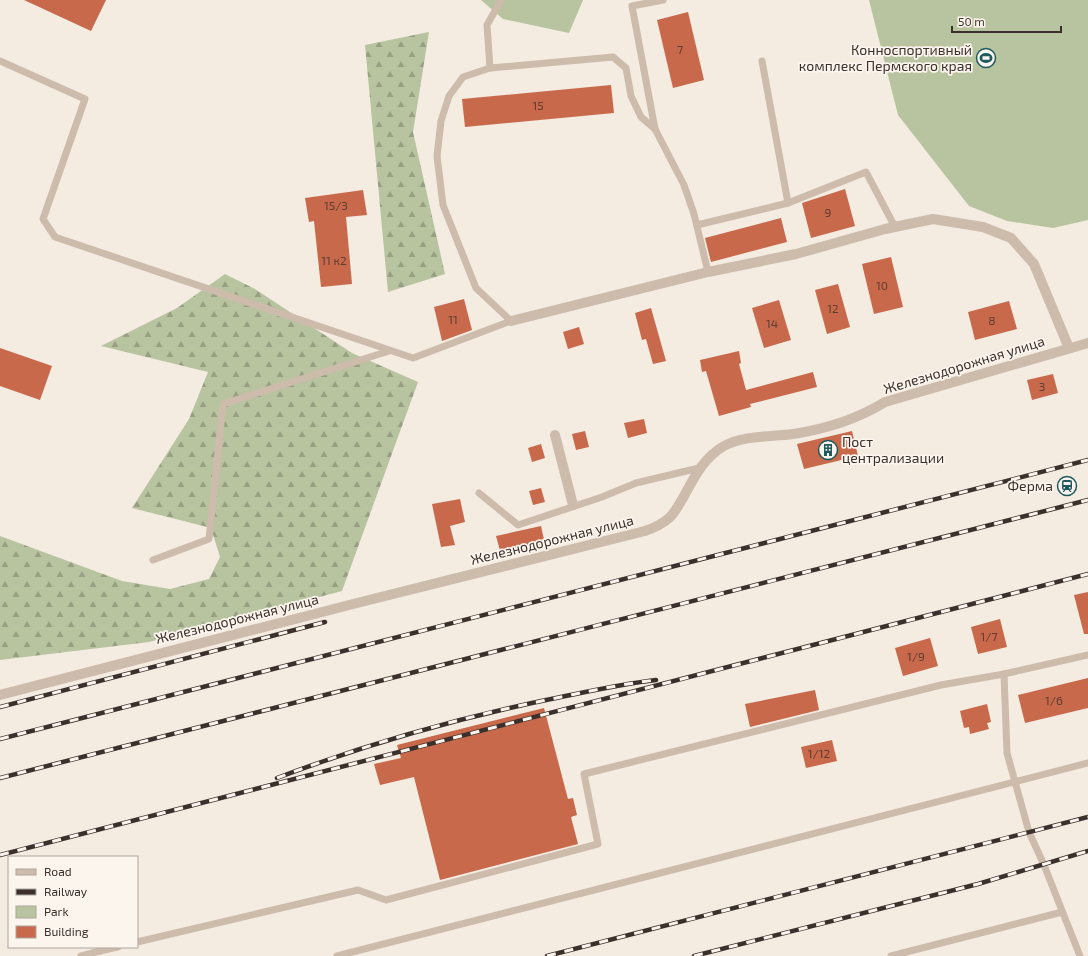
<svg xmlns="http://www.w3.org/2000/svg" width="1088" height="956" font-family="'Exo 2',sans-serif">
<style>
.green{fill:#b8c4a0}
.forest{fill:url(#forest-firs)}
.building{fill:#c8694b}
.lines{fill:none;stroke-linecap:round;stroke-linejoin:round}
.service{stroke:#cdbbac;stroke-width:7}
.minor{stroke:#cdbbac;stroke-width:10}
.rail-casing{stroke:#3b302b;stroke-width:4.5}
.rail{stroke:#fbf5ee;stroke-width:3;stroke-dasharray:9;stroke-linecap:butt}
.labels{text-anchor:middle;stroke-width:3.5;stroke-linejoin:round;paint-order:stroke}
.number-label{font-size:12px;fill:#5e3e33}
.poi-label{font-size:14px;fill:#3b302b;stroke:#fbf5ee;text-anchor:end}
.street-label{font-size:14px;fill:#3b302b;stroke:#fbf5ee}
</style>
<defs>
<pattern id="forest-firs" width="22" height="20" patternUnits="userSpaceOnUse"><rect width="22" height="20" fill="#b8c4a0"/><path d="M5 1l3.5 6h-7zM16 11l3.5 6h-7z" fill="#97a083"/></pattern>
</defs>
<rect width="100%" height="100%" fill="#f4ebe1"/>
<!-- green -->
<g class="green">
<path d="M481,0H583L569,33L503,19Z"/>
<path d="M869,0H1088V220L1053,228L1007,221L969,206L898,115Z"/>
</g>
<!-- forest -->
<g class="forest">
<path d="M429,32L413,132L445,274L388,292L365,45Z"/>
<path d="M225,274L255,289L352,353L418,382L342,591L149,642L0,660V536L122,581L170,589L209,579L220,557L211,528L132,508L189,419L208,372L101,346L177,308Z"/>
</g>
<!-- building -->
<g class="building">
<path d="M24,0H106L91,31Z"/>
<path d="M688,12L704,80L673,88L657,20Z"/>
<path d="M611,85L614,113L465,127L462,99Z"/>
<path d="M845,189L855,226L811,238L802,203Z"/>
<path d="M363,190L367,215L346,217L352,284L321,287L314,221L309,222L305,198Z"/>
<path d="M781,218L787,242L711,262L705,238Z"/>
<path d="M891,257L903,307L874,314L862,264Z"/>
<path d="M838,284L850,327L827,334L815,290Z"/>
<path d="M464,299L472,330L442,341L434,307Z"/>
<path d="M779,300L791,340L764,348L752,308Z"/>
<path d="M1009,301L1017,329L975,340L968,312Z"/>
<path d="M651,308L666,361L653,364L646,339L642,340L635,313Z"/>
<path d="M579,327L584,344L568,349L563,332Z"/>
<path d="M0,348L52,366L40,400L0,386Z"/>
<path d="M739,351L741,363L739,364L746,390L813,372L817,387L750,404L751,407L719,416L706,371L702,372L700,360Z"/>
<path d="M1053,374L1058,393L1032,400L1027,380Z"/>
<path d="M644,419L647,433L628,438L624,423Z"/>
<path d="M585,431L589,447L576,450L572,434Z"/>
<path d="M852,431L858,456L804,469L797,444Z"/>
<path d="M541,444L545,458L532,462L528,448Z"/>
<path d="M541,488L545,502L533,505L529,491Z"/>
<path d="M460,499L465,522L450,526L455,545L441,547L432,504Z"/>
<path d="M541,526L545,544L501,554L496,536Z"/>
<path d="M1088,592V634H1084L1074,595Z"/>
<path d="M1000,619L1007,647L978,654L971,627Z"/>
<path d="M930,638L938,666L903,676L895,648Z"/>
<path d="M1088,678V708L1025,723L1018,695Z"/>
<path d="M815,690L819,710L750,727L745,704Z"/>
<path d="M987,704L991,722L987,723L989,729L970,734L969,727L964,728L960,711Z"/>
<path d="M544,708L568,799L573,798L577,815L571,817L578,844L440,880L414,777L380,785L374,764L401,758L397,745Z"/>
<path d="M832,740L837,761L806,768L801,747Z"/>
</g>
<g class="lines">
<!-- service -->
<g class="service">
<path d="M0,61L85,99L43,219L55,237L413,358L511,321L476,288L443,205L437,156L441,121L449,96L463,77L490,68L613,57L626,68L631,96L641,117L655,129L684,185L694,214L708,272"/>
<path d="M762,61L788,203"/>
<path d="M490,68L487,25L501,0"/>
<path d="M655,129L632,6L663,0"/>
<path d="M697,225L788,203L866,172L895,227"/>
<path d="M479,493L518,525L602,497L636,483L699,468"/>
<path d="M153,560L209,539L223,404L389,351"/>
<path d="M1004,674L1007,753L1029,832L1044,865L1080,956"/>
<path d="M137,942L358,890L386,900L598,844L584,774L941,685L1004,674L1088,655"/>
<path d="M107,947L108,949L118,947"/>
<path d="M81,956L108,949"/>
<path d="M337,956L1088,763"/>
<path d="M891,956L1062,912"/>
</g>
<!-- minor -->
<g class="minor">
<path d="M511,321L708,272L796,254L885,229L933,219L983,227L1011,238L1034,264L1069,348"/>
<path d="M555,435L573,505"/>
<path d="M0,695L357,603L645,531C654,528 662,524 669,518C675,513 679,504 683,498C694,478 703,458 724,446C744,435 771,437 793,434C826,429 856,420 885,402L1088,343"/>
</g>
<defs>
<g id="rail">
<path d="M0,707L325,622"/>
<path d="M0,739L1088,460"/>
<path d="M0,778L1088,500"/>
<path d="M277,778C367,744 458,718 551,699C586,692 621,684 656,680"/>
<path d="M0,855L1088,574"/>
<path d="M547,956L1088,817"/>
<path d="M694,956L978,884L1088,851"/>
</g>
</defs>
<!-- rail casing -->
<use href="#rail" class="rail-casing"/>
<!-- rail -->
<use href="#rail" class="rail"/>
</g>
<!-- icons -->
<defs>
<symbol id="stadium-ring" viewBox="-11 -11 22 22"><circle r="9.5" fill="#fbf5ee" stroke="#1f5a5e" stroke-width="1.5"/><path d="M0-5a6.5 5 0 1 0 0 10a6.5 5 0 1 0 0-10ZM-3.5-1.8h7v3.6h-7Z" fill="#1f5a5e"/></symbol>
<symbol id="building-ring" viewBox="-11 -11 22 22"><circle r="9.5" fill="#fbf5ee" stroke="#1f5a5e" stroke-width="1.5"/><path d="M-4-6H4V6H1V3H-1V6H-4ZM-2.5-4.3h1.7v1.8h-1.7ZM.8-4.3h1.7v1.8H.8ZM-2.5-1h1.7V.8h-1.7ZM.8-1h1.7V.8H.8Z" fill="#1f5a5e"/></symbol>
<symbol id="station-ring" viewBox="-11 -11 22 22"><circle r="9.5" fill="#fbf5ee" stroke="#1f5a5e" stroke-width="1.5"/><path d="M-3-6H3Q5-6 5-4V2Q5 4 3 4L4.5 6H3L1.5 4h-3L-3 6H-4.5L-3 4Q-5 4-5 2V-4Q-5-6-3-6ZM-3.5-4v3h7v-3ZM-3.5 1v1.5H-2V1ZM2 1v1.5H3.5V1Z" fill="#1f5a5e"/></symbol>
</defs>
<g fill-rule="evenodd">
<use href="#stadium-ring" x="975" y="47" width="22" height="22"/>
<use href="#building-ring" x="817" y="439" width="22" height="22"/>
<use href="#station-ring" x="1056" y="475" width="22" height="22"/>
</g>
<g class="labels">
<!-- number labels -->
<g class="number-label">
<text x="680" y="54">7</text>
<text x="538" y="110">15</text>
<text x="336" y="210">15/3</text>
<text x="828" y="217">9</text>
<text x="334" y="265">11 к2</text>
<text x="882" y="290">10</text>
<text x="833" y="313">12</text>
<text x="453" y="324">11</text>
<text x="992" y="325">8</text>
<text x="772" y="328">14</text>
<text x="1042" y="391">3</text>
<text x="989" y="641">1/7</text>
<text x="916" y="661">1/9</text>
<text x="1054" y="705">1/6</text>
<text x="819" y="758">1/12</text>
</g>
<!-- poi labels -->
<g class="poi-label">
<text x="972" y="55">Конноспортивный<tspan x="972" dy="16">комплекс Пермского края</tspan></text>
<text x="842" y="447" text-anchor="start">Пост<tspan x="842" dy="16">централизации</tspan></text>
<text x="1053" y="491">Ферма</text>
</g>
<!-- street labels -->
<g class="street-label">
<text transform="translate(964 365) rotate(-17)" y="5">Железнодорожная улица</text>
<text transform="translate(552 540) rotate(-14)" y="5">Железнодорожная улица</text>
<text transform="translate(237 619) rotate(-14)" y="5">Железнодорожная улица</text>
</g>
</g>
<!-- legend -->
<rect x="8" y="856" width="130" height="92" fill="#fbf5ee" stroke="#aea6a0"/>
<rect x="16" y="869" width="20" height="6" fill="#cdbbac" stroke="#aea6a0"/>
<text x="44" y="876" font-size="12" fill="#3b302b">Road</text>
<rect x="16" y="889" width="20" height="6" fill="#3b302b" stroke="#aea6a0"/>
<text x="44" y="896" font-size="12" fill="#3b302b">Railway</text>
<rect x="16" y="906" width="20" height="12" fill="#b8c4a0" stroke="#aea6a0"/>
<text x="44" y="916" font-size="12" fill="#3b302b">Park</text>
<rect x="16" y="926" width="20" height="12" fill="#c8694b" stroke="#aea6a0"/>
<text x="44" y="936" font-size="12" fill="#3b302b">Building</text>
<!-- scale -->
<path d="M952 26v6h109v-6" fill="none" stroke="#3b302b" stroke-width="2"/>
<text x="958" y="26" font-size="12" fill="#3b302b" stroke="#fbf5ee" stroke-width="3" paint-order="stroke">50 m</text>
</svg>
